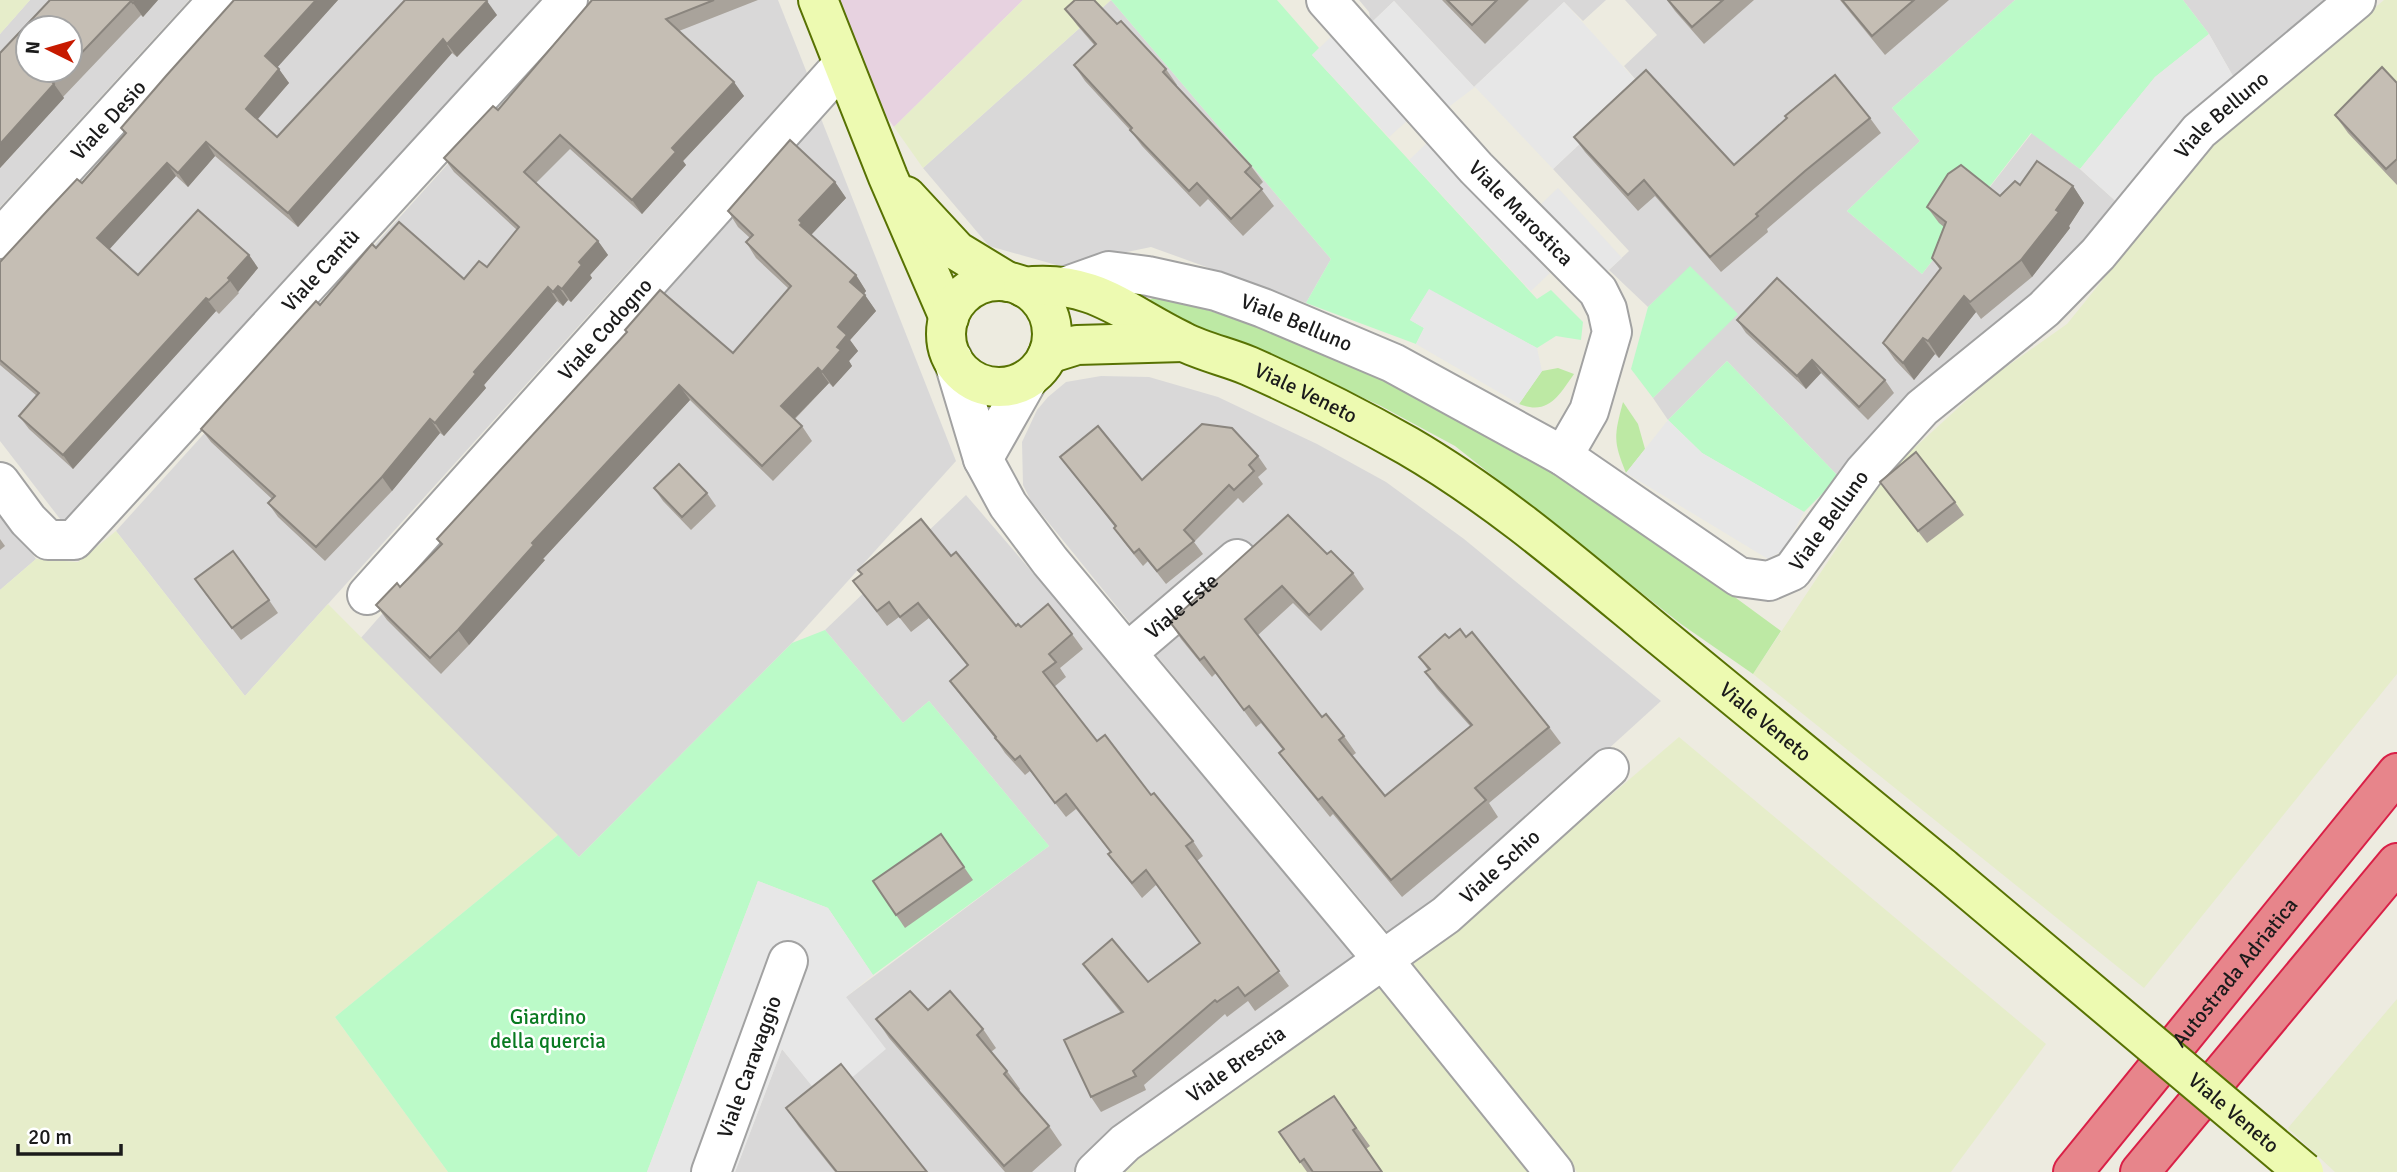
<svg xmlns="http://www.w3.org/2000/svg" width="2397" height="1172" font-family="Signika,sans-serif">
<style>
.residential{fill:#d9d8d8;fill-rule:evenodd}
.industrial{fill:#e7d2e0}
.farmland{fill:#e6edca}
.grass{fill:#bde9a4}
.park{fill:#bbfac8}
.parking{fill:#e7e7e7}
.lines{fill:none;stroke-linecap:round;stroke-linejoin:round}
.street-casing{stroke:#a2a2a2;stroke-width:42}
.secondary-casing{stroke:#587203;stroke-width:42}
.highway-casing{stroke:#d92047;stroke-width:42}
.street{stroke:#fff;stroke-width:38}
.secondary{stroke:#edfab1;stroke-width:38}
.highway{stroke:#e7858b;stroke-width:38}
.secondary-bridge-casing{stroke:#587203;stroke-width:42;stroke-linecap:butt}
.secondary-bridge{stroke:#edfab1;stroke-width:38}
.wall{fill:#a9a39b;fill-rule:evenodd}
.shaded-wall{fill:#8a857e}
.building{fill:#c5beb4;stroke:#8a857e;stroke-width:2}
.labels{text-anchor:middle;stroke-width:5;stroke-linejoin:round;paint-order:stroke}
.street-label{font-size:21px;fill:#1b1b1b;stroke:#fff}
.park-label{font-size:21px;fill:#097a21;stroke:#fff}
</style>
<rect width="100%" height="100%" fill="#edebe0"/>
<!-- residential -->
<g class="residential">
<path d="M30,0H189L0,207V34ZM28,28H70V70H28Z"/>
<path d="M253,0H543L67,528L0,441V279Z"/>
<path d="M596,0H778L807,73L245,696L116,531Z"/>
<path d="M1111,0L1331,259L1306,303L1151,247L1060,266L989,246L923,168Z"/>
<path d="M1359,0H1606L1583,21L1564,2L1474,87L1394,1L1371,23L1369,12Z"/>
<path d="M1625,0H2015L1892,108L1920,141L1847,211L1922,274L2032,133L2080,169L2120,205L2038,296L1839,477L1727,361L1668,420L1653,398L1737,314L1690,267L1648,307L1609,270L1629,251L1553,169L1641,86L1624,66L1657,35Z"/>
<path d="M2183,0H2334L2238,85L2209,34Z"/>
<path d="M820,116L956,461L792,643L579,857L360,639Z"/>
<path d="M1101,376L1149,377L1218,397L1317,444L1386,482L1464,539L1661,701L1396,942L1152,650L1031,501L1023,485L1022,442L1037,410L1048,397L1066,382Z"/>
<path d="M966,495L1358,951L1355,966L1103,1142L1073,1172H735L782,1049L824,1100L846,997L1049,846L929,701L903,723L825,630Z"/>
<path d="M0,509L36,559L0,590Z"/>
</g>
<!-- industrial -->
<path class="industrial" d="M831,0H1023L894,127L871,95Z"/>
<!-- farmland -->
<g class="farmland">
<path d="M0,0H30L0,34Z"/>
<path d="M1023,0H1111L923,168L894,127Z"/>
<path d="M2384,0H2397V674L2144,988L1753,674L1887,473L1992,377L2067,324L2211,146Z"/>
<path d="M116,531L245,696L328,604L558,835L335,1017L448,1172H0V590L36,559L78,562Z"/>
<path d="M1679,737L2046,1044L1951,1172H1577L1411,966Z"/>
<path d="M1382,981L1533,1172H1110Z"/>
<path d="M2397,999V1172H2335L2288,1128Z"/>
</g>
<!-- grass -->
<g class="grass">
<path d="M1160,295L1257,326L1366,367L1601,499L1781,631L1753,674L1681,624L1455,446L1379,405L1288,364L1135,306Z"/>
<path d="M1558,368L1574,374C1559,395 1549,416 1519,404L1542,371Z"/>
<path d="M1623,402L1638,424L1645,449L1626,473C1613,441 1614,436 1623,402Z"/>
</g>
<!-- park -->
<g class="park">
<path d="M1111,0H1277L1319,48L1312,55L1537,299L1551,290L1583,322L1581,340L1556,336L1537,348L1429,290L1410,320L1424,328L1416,344L1306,303L1331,259Z"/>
<path d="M2015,0H2183L2209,34L2155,77L2080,169L2031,133L1922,274L1847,211L1920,141L1892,108Z"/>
<path d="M1690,266L1738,314L1653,398L1631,369L1648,307Z"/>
<path d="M1727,361L1839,477L1804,512L1702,453L1668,420Z"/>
<path d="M825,630L903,723L929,701L1049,846L873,975L828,908L758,881L647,1172H448L335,1017L558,835L579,857L792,643Z"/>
</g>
<!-- parking -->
<g class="parking">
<path d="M1394,1L1474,87L1564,2L1641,86L1553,169L1475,87L1446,109L1371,23Z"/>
<path d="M2209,34L2238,85L2120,205L2080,169L2155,77Z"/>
<path d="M1331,37L1408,120L1389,137L1312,55Z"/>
<path d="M1428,142L1550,273L1531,291L1409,160Z"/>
<path d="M1558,188L1622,258L1603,275L1540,205Z"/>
<path d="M1429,289L1537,348L1542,371L1519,404L1416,344L1424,328L1410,320Z"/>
<path d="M1668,420L1702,453L1804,512L1784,550L1768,559L1626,473Z"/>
<path d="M758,881L828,908L873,975L846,997L886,1049L824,1101L782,1049L735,1172H647Z"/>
</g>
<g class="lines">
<defs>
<g id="street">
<path id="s1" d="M1326,0L1476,168L1598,291L1607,309L1612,332L1589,411L1563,456"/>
<path id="s2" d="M0,239L218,0"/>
<path id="s3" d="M1067,286L1109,271L1148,276L1216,291L1263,308L1393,363L1563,456L1739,577L1769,581L1792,571L1864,472L1922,408L2044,309L2098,254L2199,131L2356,0"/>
<path d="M953,359L983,459L1029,378"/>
<path d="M983,459L1008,505L1050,561L1384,961L1554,1172"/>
<path id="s4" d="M0,482L28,520L48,540H74L568,0"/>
<path id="s5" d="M367,595L843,64"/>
<path id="s6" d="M1127,653L1237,559"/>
<path id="s7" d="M711,1172L788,961"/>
<path id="s8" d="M1095,1172L1125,1143L1446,915L1609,768"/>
</g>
<g id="secondary">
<path d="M818,0L888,177L949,318"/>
<path d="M906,196L957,251L1008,282"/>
<circle cx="999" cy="334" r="53"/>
<path id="s9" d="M1023,287C1094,279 1124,313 1182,341C1203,352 1228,357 1249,366C1303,390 1357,417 1408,446C1494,496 1571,562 1647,625C1746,706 1845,787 1943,868"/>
<path d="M1048,354L1077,345L1183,342"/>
</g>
<g id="highway">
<path id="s10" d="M2073,1172L2397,773"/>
<path d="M2140,1172L2397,863"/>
</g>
</defs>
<!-- street casing -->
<use href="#street" class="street-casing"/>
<!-- secondary casing -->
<use href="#secondary" class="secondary-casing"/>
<!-- highway casing -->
<use href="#highway" class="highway-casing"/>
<!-- street -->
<use href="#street" class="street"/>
<!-- secondary -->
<use href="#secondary" class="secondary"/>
<!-- highway -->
<use href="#highway" class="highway"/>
<defs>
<g id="secondary-bridge">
<path id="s11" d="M1943,868L2304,1172"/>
</g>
</defs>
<!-- secondary-bridge casing -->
<use href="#secondary-bridge" class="secondary-bridge-casing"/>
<!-- secondary-bridge -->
<use href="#secondary-bridge" class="secondary-bridge"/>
</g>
<!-- wall -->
<g class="wall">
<path d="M50,0H158L143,17L141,15L63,97L64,98L0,168V53ZM70,28V70H28Z"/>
<path d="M234,0H338L277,67L289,83L258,119L277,137L405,0L497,15L457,57L452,53L298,227L215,156L188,187L176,176L109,249L138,275L249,255L258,268L238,292L239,293L219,314L216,311L73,469L29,429L19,416L37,396L0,365V262L82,183L125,134L121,128Z"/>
<path d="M592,0H758L679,31L744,96L683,161L686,165L642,214L570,149L536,183L598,241L608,255L590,275L592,278L571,302L568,300L563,306L557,301L484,385L486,388L444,436L440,433L392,491L325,561L278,517L268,503L272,499L211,442L201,429L376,248L464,279L487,267L517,230L454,172L444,158L498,110Z"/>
<path d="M1442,0H1529L1485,44Z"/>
<path d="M1667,0H1754L1704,44L1675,11Z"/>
<path d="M1840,0H1949L1885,55Z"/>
<path d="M1065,9L1117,24L1166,69L1177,85L1176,86L1251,166L1263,182L1259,186L1274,206L1243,236L1208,199L1200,207L1142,146L1130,130L1085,81L1074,65L1095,46L1077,25Z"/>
<path d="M2397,83V185L2348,133L2335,115Z"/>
<path d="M1870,118L1881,133L1816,187L1767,229L1768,232L1721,272L1655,196L1638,211L1585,152L1574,137L1734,165Z"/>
<path d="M835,182L846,198L811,235L856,275L866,291L864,294L876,311L850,340L858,351L849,361L852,366L833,387L829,383L795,419L802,426L812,441L773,481L690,400L543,559L545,560L469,645L441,674L387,620L376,605L400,587L441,545L437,539L627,333L625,330L733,353L789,289L756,258L746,242L750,238L738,227L728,211Z"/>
<path d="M2020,185L2073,186L2084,203L2069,226L2070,228L2032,277L1981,319L1976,312L1939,358L1935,354L1914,380L1895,360L1883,343L1940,270L1932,258L1944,227L1939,223L1927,207L2000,196Z"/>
<path d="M1737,320L1885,380L1894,393L1868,420L1821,373L1806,389L1746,333Z"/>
<path d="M1258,456L1267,469L1258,477L1263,484L1243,503L1238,498L1194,542L1203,554L1166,584L1148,561L1143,566L1123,541L1114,528L1115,527L1060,457L1142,480Z"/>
<path d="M1880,482L1955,502L1964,515L1927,543Z"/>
<path d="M654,488L707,493L716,506L691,530L663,501Z"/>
<path d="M0,539L5,546L0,550Z"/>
<path d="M1327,554L1353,573L1364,589L1321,631L1293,603L1258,635L1322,717L1344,736L1356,753L1352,756L1385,796L1470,726L1437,689L1425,672L1428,670L1419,657L1449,638L1466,637L1549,727L1561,743L1489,803L1498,817L1402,897L1333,814L1330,817L1291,769L1279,753L1283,750L1261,723L1256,727L1216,673L1212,677L1181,639L1170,622Z"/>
<path d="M951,556L1016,626L1072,634L1083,649L1060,668L1066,677L1054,687L1097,741L1151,795L1193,841L1203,856L1197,861L1289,986L1255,1011L1248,1001L1227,1017L1225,1014L1144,1085L1146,1090L1101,1112L1091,1097L1121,1013L1093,978L1083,964L1148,982L1200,943L1156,885L1142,898L1108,854L1110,852L1076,809L1066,817L1030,771L1025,775L1005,753L995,738L961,696L950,681L968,666L929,618L911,632L899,617L887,626L853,581Z"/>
<path d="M204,592L269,600L278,613L241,640Z"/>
<path d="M941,834L973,880L905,928L873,881Z"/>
<path d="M928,1010L983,1029L996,1048L991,1052L1007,1071L1020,1089L1019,1091L1049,1126L1062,1145L1032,1172H1005L889,1038L876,1019Z"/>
<path d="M1334,1096L1370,1146L1366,1149L1382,1172H1307L1279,1132Z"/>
<path d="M786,1108L927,1172H835L799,1127Z"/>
</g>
<!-- shaded-wall -->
<g class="shaded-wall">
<path d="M136,0H158L143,17L133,3Z"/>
<path d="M316,0H338L275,70L265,56Z"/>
<path d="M487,1L497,15L457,57L447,44Z"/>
<path d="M443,39L452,53L298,227L288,213Z"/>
<path d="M279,69L289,83L255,122L246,109Z"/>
<path d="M734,82L744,96L683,161L686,165L642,214L632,200L672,148Z"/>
<path d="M54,84L64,98L0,168V144Z"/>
<path d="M206,142L215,156L188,187L178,173Z"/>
<path d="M167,163L176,176L107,252L97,238Z"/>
<path d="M835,182L846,198L811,235L800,225L799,220Z"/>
<path d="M2073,186L2084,203L2069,226L2070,228L2032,277L2021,260Z"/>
<path d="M598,241L608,255L590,275L592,278L571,302L562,289L579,262Z"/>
<path d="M249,255L258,268L238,292L228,278Z"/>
<path d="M856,275L866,291L861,297L850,282Z"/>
<path d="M558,286L568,300L563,306L553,292Z"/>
<path d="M548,287L557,301L484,385L486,388L444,436L435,423L474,372Z"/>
<path d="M865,295L876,311L850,340L858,351L849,361L852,366L833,387L822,372L837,347L838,327Z"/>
<path d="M1964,296L1976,312L1939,358L1928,341Z"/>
<path d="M206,298L216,311L73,469L63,455Z"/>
<path d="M1923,338L1935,354L1914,380L1903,363Z"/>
<path d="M1812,360L1821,373L1806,389L1797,376Z"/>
<path d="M818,368L829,383L792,421L781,406Z"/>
<path d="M679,385L690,400L543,559L545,560L469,645L458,630L532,543Z"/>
<path d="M430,419L440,433L392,491L382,477Z"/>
</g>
<!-- building -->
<g class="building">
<path d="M50,0H136L133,3L131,1L70,65V28H28V70H65L53,83L54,84L0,144V53Z"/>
<path d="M234,0H316L265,56L279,69L246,109L277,137L405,0H486L487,1L447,44L443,39L288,213L206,142L178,173L167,163L97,238L138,275L198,210L249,255L228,278L230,280L209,300L206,298L63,455L19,416L39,393L0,360V262L47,211L77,179L82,183L126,133L121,128L166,76Z"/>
<path d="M592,0H714L666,19L734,82L672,148L676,152L632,200L560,135L524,172L598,241L579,262L582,265L562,289L558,286L553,292L548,287L474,372L476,374L435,423L430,419L382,477L316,547L268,503L275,496L201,429L316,301L320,305L372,244L376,248L399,222L464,279L479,261L487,267L519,227L444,158L493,106L498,110Z"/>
<path d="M1075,0H1094L1117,24L1121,21L1166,69L1163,72L1251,166L1245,172L1262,189L1231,219L1197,183L1189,191L1130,130L1132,128L1074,65L1096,44L1065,9Z"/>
<path d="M1447,0H1497L1472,25Z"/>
<path d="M1668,0H1723L1692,27Z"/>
<path d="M1842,0H1914L1872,36Z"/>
<path d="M2382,67L2397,83V159L2386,169L2335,115Z"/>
<path d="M1646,70L1734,165L1787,118L1785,116L1835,75L1870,118L1805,171L1756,214L1758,216L1710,257L1644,180L1628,195L1574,137Z"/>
<path d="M790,140L835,182L799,220L802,223L800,225L856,275L850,282L865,295L838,327L847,335L837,347L841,350L822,372L818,368L781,406L802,426L762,466L679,385L532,543L534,545L458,630L430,658L376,605L397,583L400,587L442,544L437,539L627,332L625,330L660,290L733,353L791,286L746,242L753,235L728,211Z"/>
<path d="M2037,161L2073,186L2056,210L2059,212L2021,260L1970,302L1964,296L1928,341L1923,338L1903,363L1883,343L1941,268L1932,258L1946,222L1927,207L1948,174L1961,165L2000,196L2015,181L2020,185Z"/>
<path d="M1777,278L1885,380L1859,407L1812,360L1797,376L1737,320Z"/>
<path d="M1202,424L1232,428L1258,456L1249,465L1254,471L1234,490L1229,485L1184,530L1194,541L1157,571L1139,549L1134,553L1114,528L1116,526L1060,457L1098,426L1142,480Z"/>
<path d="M1916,452L1955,502L1918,531L1880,482Z"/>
<path d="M679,464L707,493L682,517L654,488Z"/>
<path d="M1288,515L1327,554L1331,551L1353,573L1309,615L1282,586L1245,619L1322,717L1326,714L1344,736L1339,740L1385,796L1472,725L1425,672L1430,669L1419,657L1445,634L1449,638L1460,629L1466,637L1472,632L1549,727L1475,788L1486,800L1391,880L1322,797L1318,800L1279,753L1284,749L1249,706L1244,710L1204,657L1200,660L1170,622Z"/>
<path d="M921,519L951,556L956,552L1016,626L1018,624L1021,627L1048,604L1072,634L1049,654L1056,662L1043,672L1097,741L1105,735L1151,795L1154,793L1193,841L1186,846L1279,971L1245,996L1238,987L1217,1002L1215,1000L1133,1071L1136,1076L1091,1097L1064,1040L1123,1012L1083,964L1112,939L1148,982L1200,943L1146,870L1132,883L1108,854L1111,852L1066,794L1055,803L1020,756L1015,760L995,738L996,737L950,681L968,665L918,603L900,617L889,602L877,611L853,581L862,574L858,570Z"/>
<path d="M233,551L269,600L232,628L195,579Z"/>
<path d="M941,834L964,867L896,915L873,881Z"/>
<path d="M910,991L928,1010L950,991L983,1029L977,1035L1007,1071L1004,1074L1049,1126L1004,1166L876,1019Z"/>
<path d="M841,1064L927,1172H837L786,1108Z"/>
<path d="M1334,1096L1356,1128L1353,1130L1382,1172H1313L1304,1159L1300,1162L1279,1132Z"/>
</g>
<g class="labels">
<!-- street labels -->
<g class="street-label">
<text dy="7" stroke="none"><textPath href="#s3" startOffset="1437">Viale Belluno</textPath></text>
<text dy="7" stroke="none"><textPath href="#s2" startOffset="161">Viale Desio</textPath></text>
<text dy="7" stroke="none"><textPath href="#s1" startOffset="289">Viale Marostica</textPath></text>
<text dy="7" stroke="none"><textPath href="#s4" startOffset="467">Viale Cantù</textPath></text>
<text dy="7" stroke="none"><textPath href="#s3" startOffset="240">Viale Belluno</textPath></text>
<text dy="7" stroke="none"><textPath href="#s5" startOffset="357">Viale Codogno</textPath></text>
<text dy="7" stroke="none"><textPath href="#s9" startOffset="306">Viale Veneto</textPath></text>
<text dy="7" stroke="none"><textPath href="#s3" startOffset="870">Viale Belluno</textPath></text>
<text dy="7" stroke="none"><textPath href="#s6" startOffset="72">Viale Este</textPath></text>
<text dy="7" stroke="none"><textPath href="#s9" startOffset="873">Viale Veneto</textPath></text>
<text dy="7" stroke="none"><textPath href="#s8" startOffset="508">Viale Schio</textPath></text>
<text dy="7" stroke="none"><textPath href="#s10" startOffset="257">Autostrada Adriatica</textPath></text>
<text dy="7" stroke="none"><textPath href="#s8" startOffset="178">Viale Brescia</textPath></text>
<text dy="7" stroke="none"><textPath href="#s7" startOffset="112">Viale Caravaggio</textPath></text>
<text dy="7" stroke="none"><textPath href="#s11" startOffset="380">Viale Veneto</textPath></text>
</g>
<!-- park labels -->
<g class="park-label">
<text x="548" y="1024">Giardino<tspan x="548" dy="24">della quercia</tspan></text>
</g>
</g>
<!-- north arrow -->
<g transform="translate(49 49) rotate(275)"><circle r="33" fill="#ffffff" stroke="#a4a4a4" stroke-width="2"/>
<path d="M0-5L12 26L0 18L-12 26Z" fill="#c71a00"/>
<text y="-10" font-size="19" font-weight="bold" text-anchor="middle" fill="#1b1b1b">N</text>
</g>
<!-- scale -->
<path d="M18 1144v10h103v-10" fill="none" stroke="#1b1b1b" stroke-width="3.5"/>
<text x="28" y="1144" font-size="21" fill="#1b1b1b" stroke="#ffffff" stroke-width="5" paint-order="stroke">20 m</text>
</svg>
